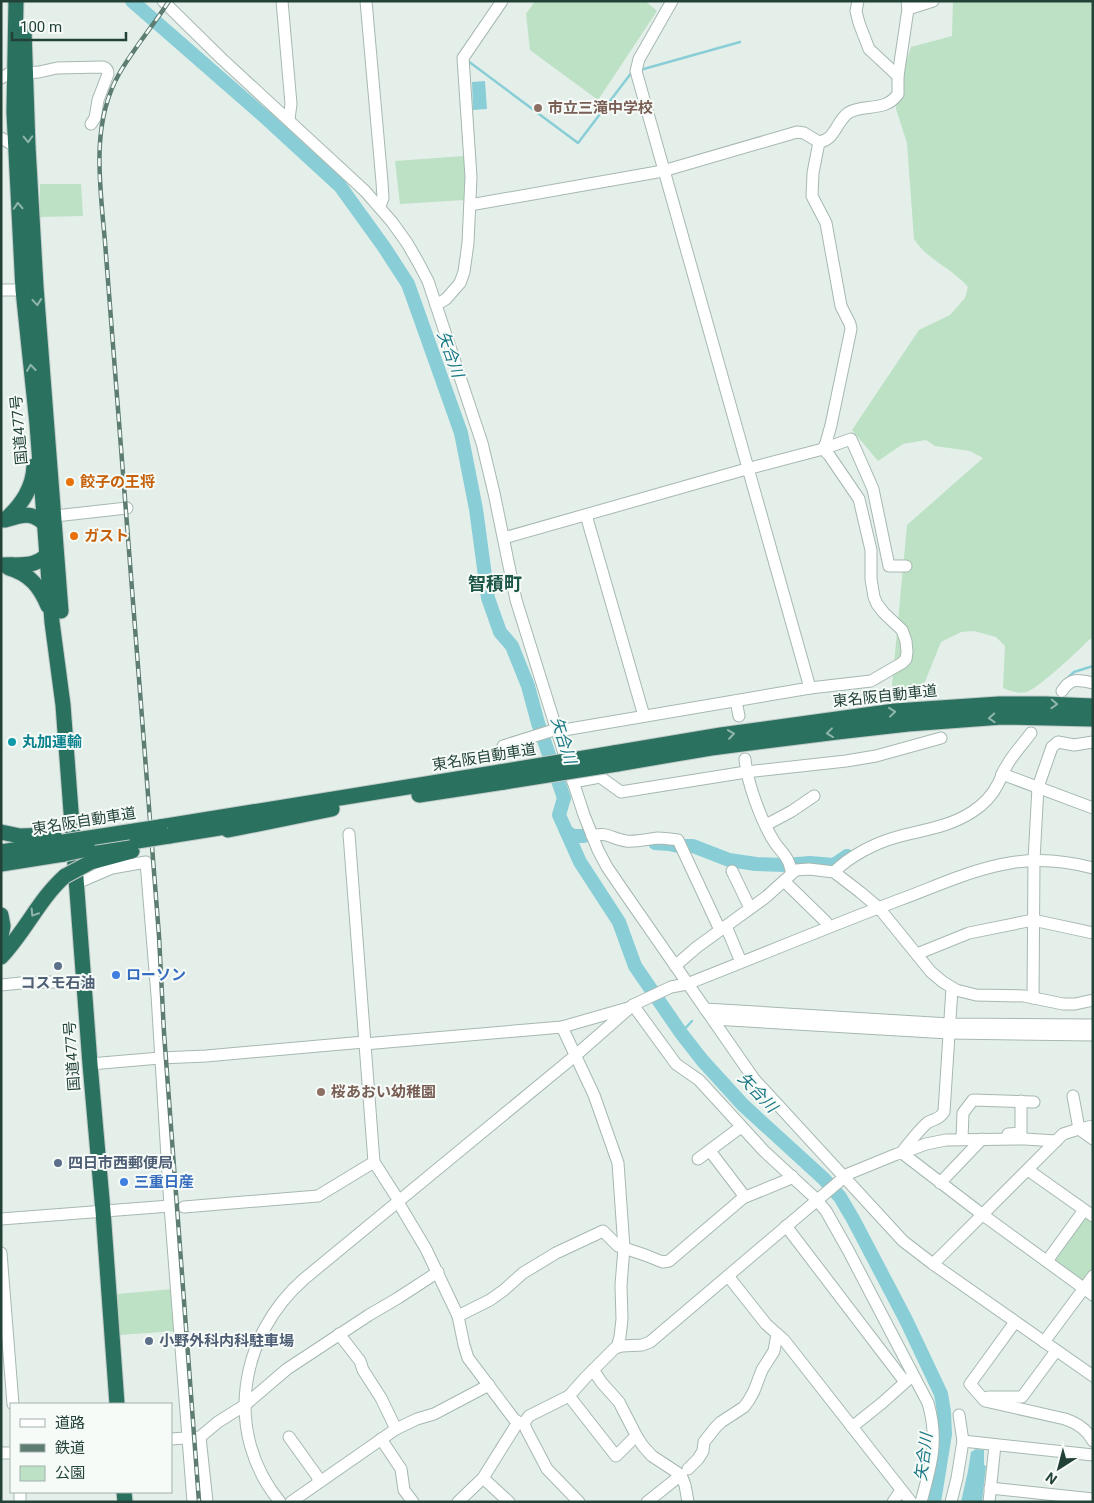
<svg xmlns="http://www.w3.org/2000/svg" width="1094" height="1503" font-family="Roboto,'Noto Sans JP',sans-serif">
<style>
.green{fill:#bce1c5}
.water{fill:#89ced7}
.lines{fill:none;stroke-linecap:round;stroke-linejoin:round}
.stream{stroke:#89ced7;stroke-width:2.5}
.river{stroke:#89ced7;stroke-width:14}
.minor-casing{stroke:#a6b8b1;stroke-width:13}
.highway-casing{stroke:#c1cac7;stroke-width:17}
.minor{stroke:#fff;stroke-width:11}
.highway{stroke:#2b7160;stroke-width:15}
.rail-casing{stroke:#5d7d73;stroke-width:4.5}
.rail{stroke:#f6fbf8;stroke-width:2.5;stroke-dasharray:8;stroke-linecap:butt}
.highway-bridge-casing{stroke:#c1cac7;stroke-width:17;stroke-linecap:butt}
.highway-bridge{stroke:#2b7160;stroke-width:15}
.oneway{stroke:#90b6ac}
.education-dot{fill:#8d6e63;stroke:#f6fbf8;stroke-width:2}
.food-dot{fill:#e8710a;stroke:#f6fbf8;stroke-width:2}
.culture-dot{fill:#0f9aa8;stroke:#f6fbf8;stroke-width:2}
.service-dot{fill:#5c6f8a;stroke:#f6fbf8;stroke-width:2}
.shop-dot{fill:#3f7fe0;stroke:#f6fbf8;stroke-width:2}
.labels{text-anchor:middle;stroke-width:4;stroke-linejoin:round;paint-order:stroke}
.education-label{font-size:15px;font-weight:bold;fill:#785e54;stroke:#f6fbf8;text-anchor:start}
.street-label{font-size:15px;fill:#224238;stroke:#f6fbf8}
.food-label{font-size:15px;font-weight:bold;fill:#c56008;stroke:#f6fbf8;text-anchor:start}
.culture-label{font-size:15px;font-weight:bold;fill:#0d838f;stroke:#f6fbf8;text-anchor:start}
.shop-label{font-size:15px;font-weight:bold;fill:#366cbe;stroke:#f6fbf8;text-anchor:start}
.service-label{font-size:15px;font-weight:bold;fill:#4e5e75;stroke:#f6fbf8;text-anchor:start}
.water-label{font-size:16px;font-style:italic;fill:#177683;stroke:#f6fbf8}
.quarter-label{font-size:18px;font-weight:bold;fill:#1c5646;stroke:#f6fbf8}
</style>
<rect width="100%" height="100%" fill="#e4efea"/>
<!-- green -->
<g class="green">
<path d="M535,1H645L657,11L598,100L530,50L526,14Z"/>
<path d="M953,1H1093V639H1090C1080,649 1037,690 1026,692C1019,694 1010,691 1003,688L1005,646L996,637L974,631L961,632L941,642L920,694L891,696L907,525L983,458L970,451L935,446L926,440L903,444L878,461L852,430L919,330L950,315L965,298L968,287C952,268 927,260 914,239L907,143L896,109L898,88L911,47L952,36Z"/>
<path d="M464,156L467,179L465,200L400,204L395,161Z"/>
<path d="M40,184H81L83,216L40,217Z"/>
<path d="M1087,1216L1093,1220V1271L1081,1282L1053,1262L1083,1217Z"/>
<path d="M173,1289L176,1331L119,1335L117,1294Z"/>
</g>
<!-- water -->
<g class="water">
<path d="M485,81L487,109L473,110L472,82Z"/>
<path d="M976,1449L984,1450V1465L986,1466L982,1502H961L968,1471L971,1452Z"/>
</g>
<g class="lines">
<!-- stream -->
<g class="stream">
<path d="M468,61L578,143L632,72"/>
<path d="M640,70L740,42"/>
<path d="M1062,683L1074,672L1093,666"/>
<path d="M681,1033L692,1021"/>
</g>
<!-- river -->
<g class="river">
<path d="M132,1L266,118L340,186L384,247L408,284L461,433L476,509L488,598L500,632L512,646L528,686L538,723L564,798L559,815L580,862L619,922L635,966L681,1033L702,1060L743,1105L824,1179L840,1197L853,1219L906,1320L941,1394L944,1412L945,1434L934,1502"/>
<path d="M567,832L573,836H584"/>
<path d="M655,843L669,844L678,846H693L729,860L756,864L785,865L810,863L834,865L847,856"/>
</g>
<defs>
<g id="minor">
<path d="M163,1L222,59L365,191L392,222L407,243L418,262L428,281L482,443L494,493L516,600L568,766L584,815L598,850L607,867L622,889L754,1079L903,1241L933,1264L1093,1376"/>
<path d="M282,1L291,104L289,119"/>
<path d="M366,1L382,182L383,198L380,206"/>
<path d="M858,1L856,11L859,23L869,49L898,76"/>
<path d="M908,9L933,1"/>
<path d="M26,73L39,72L57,68L103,67C106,68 108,70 108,74L98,100L95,118L91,124"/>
<path d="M1,78L10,73L15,67"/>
<path d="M1,138L15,146"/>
<path d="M819,142C835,140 836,122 848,113C863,103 885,113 898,94V76L908,9L907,1"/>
<path d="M470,205L663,171L797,132L804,133L819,142L813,173L812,196L826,223L841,306L850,324L851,329L831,425L826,443L823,449"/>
<path d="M1,290H23"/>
<path d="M436,305L446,299L460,283L464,272L468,243L471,177L463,58L502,1"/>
<path d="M586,515L644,716"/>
<path d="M46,517L127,508"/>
<path d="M504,538L743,470L823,449L851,439L873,489L889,566H906"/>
<path d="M810,688L871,681L902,663L906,659L907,652L906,641L902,630L884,613L877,604L874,597L871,579V550L859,499L829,455L823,449"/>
<path d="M1062,691C1071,677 1078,680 1093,683"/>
<path d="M736,701L739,716"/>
<path d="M558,731L810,688L636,71L639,59L672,1"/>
<path d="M503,746L557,729"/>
<path d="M745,759C747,783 762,823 775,843C779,849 784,853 787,859C790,863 790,869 792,873"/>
<path d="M1002,774L1093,808"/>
<path d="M573,782L600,777L621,792L746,772L846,761L876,756L941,738"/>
<path d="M766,825L792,811L814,796"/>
<path d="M349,834L374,1162L399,1201"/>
<path d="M592,836C606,831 612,839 626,841C637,842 648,839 658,838C665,838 671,839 678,840L720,930"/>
<path d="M732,871L750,908"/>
<path d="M834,872C850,856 875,843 897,837C923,830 949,827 972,812C983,805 992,796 998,784C1001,779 1002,772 1006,767C1012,755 1023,744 1031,733"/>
<path d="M784,881L826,922"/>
<path d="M77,883L112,868L146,862L157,995L170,1206"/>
<path d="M723,927L728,931L741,962"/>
<path d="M917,954L969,933L1033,920L1093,933"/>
<path d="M675,966L697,947L766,897L796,870L809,869L834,872L860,892L879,908L931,972L943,982L956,990L976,995L1024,996L1063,1004H1075L1093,1000"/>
<path d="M1,985L21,983L84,981"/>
<path d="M1033,998L1034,860L1038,787L1052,747L1058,742L1074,745L1093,742"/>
<path d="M633,1005L676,1064L699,1080L764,1151L814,1197L826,1211L848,1250L928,1403C939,1440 931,1466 921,1502"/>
<path d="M705,1009L949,1024L1093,1025"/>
<path d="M713,1019L949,1033L1093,1035"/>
<path d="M562,1027L594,1095L618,1163L624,1248L621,1285L622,1319L620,1337L617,1347"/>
<path d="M364,1044L562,1027L628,1008"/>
<path d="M90,1064L160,1058L206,1056L364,1042"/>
<path d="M1073,1096L1079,1129L1093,1139"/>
<path d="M1008,1134L1021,1133V1101"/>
<path d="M962,1139L963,1113L973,1100L1034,1102"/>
<path d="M710,1151L742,1193L743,1198"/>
<path d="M902,1152C910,1142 917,1132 927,1123C934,1118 938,1121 944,1112L952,988"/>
<path d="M902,1153L983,1215L1093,1295"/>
<path d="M698,1159L741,1127"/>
<path d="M1028,1170L1093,1216"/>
<path d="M940,1183L982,1139"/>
<path d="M398,1202L426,1249L458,1316L464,1345L468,1358L514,1419L518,1422L524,1423"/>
<path d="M184,1207L318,1196L374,1162"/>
<path d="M1,1219L170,1206L193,1502"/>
<path d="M786,1226L905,1382"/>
<path d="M1,1253L13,1404"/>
<path d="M1047,1261L1084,1210"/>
<path d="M933,1264L1063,1134L1079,1129L1093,1126"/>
<path d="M728,1276L766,1324L784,1340L911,1502"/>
<path d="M458,1316L490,1300L504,1290L523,1273L556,1253L603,1231L618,1246L645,1255L660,1261L663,1262L669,1261L743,1198L787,1180L792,1176"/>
<path d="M1015,1322L970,1384L985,1401L1065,1419C1077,1423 1087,1429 1093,1441"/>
<path d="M339,1334L360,1361L363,1370L381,1398L396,1429"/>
<path d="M1044,1342L1093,1276"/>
<path d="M593,1370L602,1383L619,1402L637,1437L643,1446L652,1456L681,1475L685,1485L688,1502"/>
<path d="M569,1396L616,1456L633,1439L637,1437"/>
<path d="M986,1400L988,1397H1022L1056,1351"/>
<path d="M852,1427L882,1403L910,1378"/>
<path d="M200,1437L207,1502"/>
<path d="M289,1437L317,1476L319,1482"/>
<path d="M171,1439L200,1437L218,1422L245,1405L287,1369L369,1315L398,1298L438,1272"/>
<path d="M381,1439L401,1469L404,1490L413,1502"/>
<path d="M963,1441L1093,1455"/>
<path d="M1,1453H11"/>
<path d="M688,1469L698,1459L703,1451L704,1442L715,1428L721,1422L744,1407L749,1400L754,1391L762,1370L774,1351L777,1334"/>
<path d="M483,1478L509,1502"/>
<path d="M990,1488L1093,1499"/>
<path d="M20,1492V1502"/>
<path d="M280,1502C223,1433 239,1336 304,1279L576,1055L633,1005L671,987L687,984C758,956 828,927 899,900C935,887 972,869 1010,863C1038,858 1066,861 1093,868"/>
<path d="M291,1502L396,1429L417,1419L434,1414L489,1385"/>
<path d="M458,1502L483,1478L518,1422"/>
<path d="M579,1502L547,1469L526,1429L524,1423L529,1416L569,1396L585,1378L615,1348L622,1346L642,1345L650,1342L848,1174L897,1154L902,1153L926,1144L946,1140L1025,1139L1056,1141"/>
<path d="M647,1502L681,1475"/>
<path d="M893,1502L901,1490"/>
<path d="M951,1502L957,1478L963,1441L959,1415"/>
<path d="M989,1502L995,1445"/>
</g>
<g id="highway">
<path d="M16,1L14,112L23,290L37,424L52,622L63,705L90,1064L103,1211L117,1404"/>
<path d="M24,30L28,147L36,287L61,611"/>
<path d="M6,519C22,504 33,488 34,466"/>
<path d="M5,520C24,514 33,511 48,527"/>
<path d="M1,565C23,564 37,569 52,549"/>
<path d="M9,568C30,574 40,587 48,606"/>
<path d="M614,753L721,735L895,711L999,704H1045L1093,706"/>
<path d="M617,764L711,748L837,732L908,724L1002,717L1093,719"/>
<path d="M419,795L504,782"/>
<path d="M160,827L500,772"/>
<path d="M228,830L332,809"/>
<path d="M1,832L20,836L54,835"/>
<path d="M169,836L238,825"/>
<path d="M88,849L137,841"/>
<path d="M1,852L63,842"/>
<path d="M91,862L132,851"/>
<path d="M1,864L64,854"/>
<path d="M1,915L3,926L1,937"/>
<path d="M1,957C25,932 39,899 65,876"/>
<path d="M124,1492L125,1502"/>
</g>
</defs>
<!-- minor casing -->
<use href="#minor" class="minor-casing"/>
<!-- highway casing -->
<use href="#highway" class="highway-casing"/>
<!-- minor -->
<use href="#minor" class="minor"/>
<!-- highway -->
<use href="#highway" class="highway"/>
<defs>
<path id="rail" d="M169,1C153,26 134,48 119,74C88,129 102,195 106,255L159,936L164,1033L199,1502"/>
</defs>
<!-- rail casing -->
<use href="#rail" class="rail-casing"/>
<!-- rail -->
<use href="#rail" class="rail"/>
<defs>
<g id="highway-bridge">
<path d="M500,772L614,753"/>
<path d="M504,782L617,764"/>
<path d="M137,841L169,836"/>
<path d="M63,842L160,827"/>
<path d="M64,854L88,849"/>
<path d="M65,876L91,862"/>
</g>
</defs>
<!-- highway-bridge casing -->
<use href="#highway-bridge" class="highway-bridge-casing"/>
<!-- highway-bridge -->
<use href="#highway-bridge" class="highway-bridge"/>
</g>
<!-- one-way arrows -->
<defs><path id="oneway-chevron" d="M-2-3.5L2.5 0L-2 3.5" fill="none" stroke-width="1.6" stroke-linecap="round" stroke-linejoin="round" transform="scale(1.25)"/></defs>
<g class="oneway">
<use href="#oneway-chevron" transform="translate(28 139) rotate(88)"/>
<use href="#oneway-chevron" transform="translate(18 206) rotate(-93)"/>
<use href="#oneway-chevron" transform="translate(37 302) rotate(85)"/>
<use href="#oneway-chevron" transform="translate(31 368) rotate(-96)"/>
<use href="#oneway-chevron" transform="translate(1054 704) rotate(2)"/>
<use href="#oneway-chevron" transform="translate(892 712) rotate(-6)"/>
<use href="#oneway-chevron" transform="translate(992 718) rotate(177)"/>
<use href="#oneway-chevron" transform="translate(830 733) rotate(173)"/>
<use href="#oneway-chevron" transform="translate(731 734) rotate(-8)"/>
<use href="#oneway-chevron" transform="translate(34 913) rotate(122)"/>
</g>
<!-- markers -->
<g class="education-dot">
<circle cx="538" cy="108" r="5"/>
<circle cx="321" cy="1092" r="5"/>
</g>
<g class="food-dot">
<circle cx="70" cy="482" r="5"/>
<circle cx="74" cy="536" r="5"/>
</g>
<circle class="culture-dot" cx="12" cy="742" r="5"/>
<g class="service-dot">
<circle cx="58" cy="966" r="5"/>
<circle cx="58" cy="1163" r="5"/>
<circle cx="149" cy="1341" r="5"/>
</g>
<g class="shop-dot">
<circle cx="116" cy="975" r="5"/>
<circle cx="124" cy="1182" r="5"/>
</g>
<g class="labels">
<!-- education labels -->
<g class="education-label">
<text x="548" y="113">市立三滝中学校</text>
<text x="331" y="1097">桜あおい幼稚園</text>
</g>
<!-- street labels -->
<g class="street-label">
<text transform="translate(19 430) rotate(-95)" y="5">国道477号</text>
<text transform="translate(885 696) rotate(-6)" y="5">東名阪自動車道</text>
<text transform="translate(484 757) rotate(-9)" y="5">東名阪自動車道</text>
<text transform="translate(84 821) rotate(-9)" y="5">東名阪自動車道</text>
<text transform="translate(72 1056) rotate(-94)" y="5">国道477号</text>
</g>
<!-- food labels -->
<g class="food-label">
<text x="80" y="487">餃子の王将</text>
<text x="84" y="541">ガスト</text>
</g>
<!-- culture labels -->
<g class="culture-label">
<text x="22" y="747">丸加運輸</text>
</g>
<!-- shop labels -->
<g class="shop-label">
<text x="126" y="980">ローソン</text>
<text x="134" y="1187">三重日産</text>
</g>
<!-- service labels -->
<g class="service-label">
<text x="58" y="988" text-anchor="middle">コスモ石油</text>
<text x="68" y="1168">四日市西郵便局</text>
<text x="159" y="1346">小野外科内科駐車場</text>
</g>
<!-- water labels -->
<g class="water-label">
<text transform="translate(451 354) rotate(70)" y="6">矢合川</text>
<text transform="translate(564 740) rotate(72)" y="6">矢合川</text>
<text transform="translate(758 1092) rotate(46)" y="6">矢合川</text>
<text transform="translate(923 1457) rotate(-83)" y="6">矢合川</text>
</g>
<!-- quarter labels -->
<g class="quarter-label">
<text x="495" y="590">智積町</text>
</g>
</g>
<!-- border -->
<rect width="1094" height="1503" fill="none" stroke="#224238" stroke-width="5"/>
<!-- legend -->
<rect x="10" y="1403" width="162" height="90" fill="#f6fbf8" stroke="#a1b1ab"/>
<rect x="20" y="1419" width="25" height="8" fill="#ffffff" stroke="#a1b1ab"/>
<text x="55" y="1428" font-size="15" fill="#224238">道路</text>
<rect x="20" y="1444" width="25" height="8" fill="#5d7d73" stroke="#a1b1ab"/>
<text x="55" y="1453" font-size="15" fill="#224238">鉄道</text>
<rect x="20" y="1466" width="25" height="15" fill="#bce1c5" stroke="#a1b1ab"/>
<text x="55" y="1478" font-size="15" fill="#224238">公園</text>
<!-- north arrow -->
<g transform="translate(1059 1468) rotate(216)" stroke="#f6fbf8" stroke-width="4" paint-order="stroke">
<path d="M0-4L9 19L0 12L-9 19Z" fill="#224238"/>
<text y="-8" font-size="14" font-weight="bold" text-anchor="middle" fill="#224238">N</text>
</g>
<!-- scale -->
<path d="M12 32v8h114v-8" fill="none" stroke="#224238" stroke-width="2.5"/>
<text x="20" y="32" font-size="15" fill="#224238" stroke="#f6fbf8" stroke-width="4" paint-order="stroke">100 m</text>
</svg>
